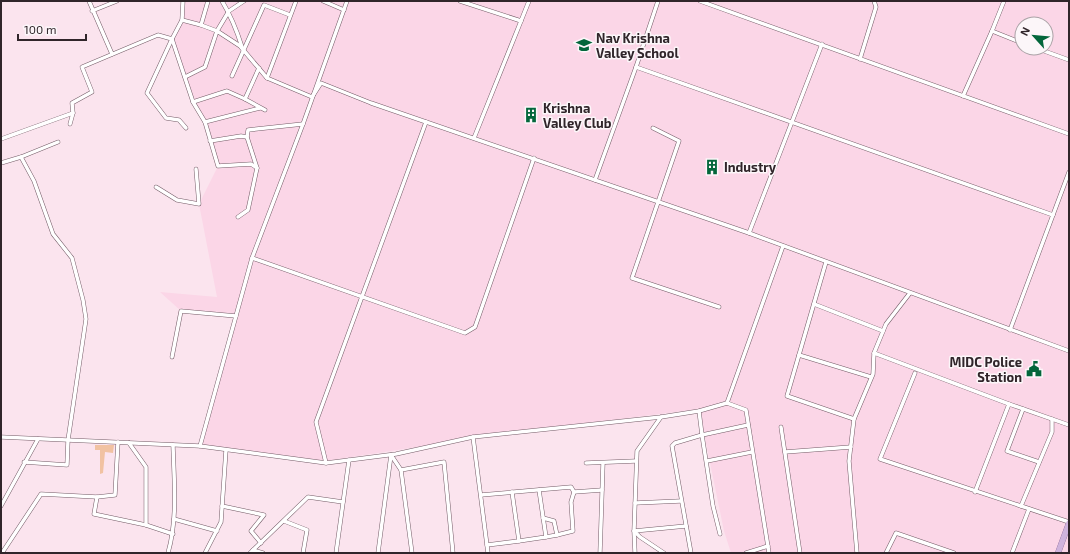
<svg xmlns="http://www.w3.org/2000/svg" width="1070" height="554" font-family="'Exo 2',sans-serif">
<style>
.built{fill:#fbd6e7;fill-rule:evenodd}
.green{fill:#f1c2a2}
.lines{fill:none;stroke-linecap:round;stroke-linejoin:round}
.street-casing{stroke:#745c67;stroke-width:4.5}
.primary-casing{stroke:#83608e;stroke-width:6}
.street{stroke:#fff;stroke-width:3.5}
.primary{stroke:#cfb3dc;stroke-width:5.5}
.labels{text-anchor:middle;stroke-width:3;stroke-linejoin:round;paint-order:stroke}
.poi-label{font-size:13px;font-weight:bold;fill:#30252a;stroke:#fcf6f9;text-anchor:start}
</style>
<rect width="100%" height="100%" fill="#fbe4ee"/>
<!-- built -->
<path class="built" d="M183,1H1069V553H731L724,531L699,409L510,433L318,462L200,446L236,316L181,311L160,292L217,297L199,204L218,166L210,141L172,39L182,20ZM1022,24H1046V48H1022Z"/>
<!-- green -->
<path class="green" d="M95,445H114L113,453L105,452L103,473L100,474V450H95Z"/>
<g class="lines">
<defs>
<g id="street">
<path d="M89,1L112,54"/>
<path d="M208,1L201,25L217,31L229,11L244,1"/>
<path d="M222,1C231,16 237,31 242,47"/>
<path d="M323,1L344,10"/>
<path d="M347,1L303,124L252,258L200,446L326,463L396,454L473,437L661,417L699,411L727,403L783,246"/>
<path d="M460,1L521,21L529,1"/>
<path d="M700,1L1069,134"/>
<path d="M92,11L117,1"/>
<path d="M182,20L183,1"/>
<path d="M992,31L1004,1"/>
<path d="M172,39L193,102L205,122L218,166L251,164L257,168L248,210L238,217"/>
<path d="M172,39L147,93L166,118L179,120L186,128"/>
<path d="M1036,48L1069,60"/>
<path d="M860,59L876,7L874,1"/>
<path d="M636,67L658,1"/>
<path d="M232,76L264,5L290,15"/>
<path d="M185,77L205,67L217,31L240,46L267,78L312,97L321,83L371,103L749,233L1069,351"/>
<path d="M267,78L296,1"/>
<path d="M963,96L992,31L1022,43"/>
<path d="M245,99L265,110"/>
<path d="M193,102L227,91L245,99L259,68"/>
<path d="M205,122L260,108"/>
<path d="M70,124L73,113L72,103L92,92L82,67L158,35L172,39L182,20L201,25"/>
<path d="M653,128L679,141L632,278L719,307"/>
<path d="M247,137L257,168"/>
<path d="M474,138L521,21"/>
<path d="M1,139L73,113"/>
<path d="M210,141L241,136L247,137L248,130L303,124"/>
<path d="M21,157L34,181L53,234L72,258L83,300L86,319L68,440L67,465L24,462"/>
<path d="M1,163L21,157L58,142"/>
<path d="M595,180L636,67L1053,215"/>
<path d="M156,187L177,200L199,204L196,169"/>
<path d="M749,233L822,44"/>
<path d="M252,258L465,333L475,327L534,158"/>
<path d="M826,262L787,396L854,419L873,374L874,353"/>
<path d="M910,293L886,324L874,353L1009,404"/>
<path d="M814,304L883,331"/>
<path d="M1010,330L1069,172"/>
<path d="M799,355L871,377"/>
<path d="M172,357L181,311L236,316"/>
<path d="M915,373L880,459L1021,506"/>
<path d="M727,403L746,410L769,553"/>
<path d="M1023,409L1007,451L1039,462"/>
<path d="M699,411L702,435L748,425"/>
<path d="M854,419L849,461L857,553"/>
<path d="M1052,419V432L1021,506L1069,522"/>
<path d="M781,427L800,553"/>
<path d="M1,437L200,446"/>
<path d="M473,437L488,553"/>
<path d="M129,443L146,467V525L173,534"/>
<path d="M785,452L851,447"/>
<path d="M391,455L401,470L412,553"/>
<path d="M707,461L752,452"/>
<path d="M326,463L316,422L426,122"/>
<path d="M586,463L636,461"/>
<path d="M401,470L444,462L453,553"/>
<path d="M574,492L602,490"/>
<path d="M975,492L1009,404L1069,425"/>
<path d="M481,495L571,487L574,492L571,502L573,531L557,535"/>
<path d="M97,497L94,514L146,525"/>
<path d="M635,503L681,501"/>
<path d="M1,506L38,439"/>
<path d="M222,506L264,515L251,531L261,543"/>
<path d="M543,518L554,521L557,535L546,537"/>
<path d="M174,519L217,531"/>
<path d="M284,521L307,530L303,553"/>
<path d="M519,541L546,537L539,490"/>
<path d="M487,545L519,541L512,492"/>
<path d="M253,550L263,553"/>
<path d="M2,553L41,494L97,497L115,495L118,442"/>
<path d="M168,553C178,518 174,481 173,445"/>
<path d="M205,553L221,522L226,450"/>
<path d="M250,553L308,497L343,502"/>
<path d="M336,553L349,460"/>
<path d="M378,553L391,455"/>
<path d="M600,553L603,463"/>
<path d="M635,553L634,531L637,451L661,417"/>
<path d="M664,553L640,537L634,531L686,526"/>
<path d="M691,553L672,446L675,443L702,435L713,506L720,534"/>
<path d="M746,553L768,546"/>
<path d="M886,553L896,533L954,553"/>
<path d="M1012,553L1029,509"/>
</g>
<path id="primary" d="M1058,553L1069,523"/>
</defs>
<!-- street casing -->
<use href="#street" class="street-casing"/>
<!-- primary casing -->
<use href="#primary" class="primary-casing"/>
<!-- street -->
<use href="#street" class="street"/>
<!-- primary -->
<use href="#primary" class="primary"/>
</g>
<!-- icons -->
<defs>
<symbol id="school-bare" viewBox="-9 -9 18 18"><path d="M0-5L7-2L0 1L-7-2ZM-4 1L0 2.5L4 1V4Q0 6-4 4Z" fill="#03663b" stroke="#fcf6f9" stroke-width="2.5" paint-order="stroke"/></symbol>
<symbol id="building-bare" viewBox="-9 -9 18 18"><path d="M-4-6H4V6H1V3H-1V6H-4ZM-2.5-4.3h1.7v1.8h-1.7ZM.8-4.3h1.7v1.8H.8ZM-2.5-1h1.7V.8h-1.7ZM.8-1h1.7V.8H.8Z" fill="#03663b" stroke="#fcf6f9" stroke-width="2.5" paint-order="stroke"/></symbol>
<symbol id="civic-bare" viewBox="-9 -9 18 18"><path d="M-.6-6.5H3V-4.5H.6V-3L4-1V1h2V6H-6V1h2V-1L-.6-3ZM-1.2 2.5V6h2.4V2.5Z" fill="#03663b" stroke="#fcf6f9" stroke-width="2.5" paint-order="stroke"/></symbol>
</defs>
<g fill-rule="evenodd">
<use href="#school-bare" x="573" y="34" width="22" height="22"/>
<use href="#building-bare" x="520" y="104" width="22" height="22"/>
<use href="#building-bare" x="701" y="156" width="22" height="22"/>
<use href="#civic-bare" x="1023" y="358" width="22" height="22"/>
</g>
<g class="labels">
<!-- poi labels -->
<g class="poi-label">
<text x="596" y="43">Nav Krishna<tspan x="596" dy="15">Valley School</tspan></text>
<text x="543" y="113">Krishna<tspan x="543" dy="15">Valley Club</tspan></text>
<text x="724" y="172">Industry</text>
<text x="1022" y="367" text-anchor="end">MIDC Police<tspan x="1022" dy="15">Station</tspan></text>
</g>
</g>
<!-- border -->
<rect width="1070" height="554" fill="none" stroke="#30252a" stroke-width="4"/>
<!-- north arrow -->
<g transform="translate(1034 36) rotate(297)"><circle r="19" fill="#fcf6f9" stroke="#aaa2a6"/>
<path d="M0-3L7 15L0 10L-7 15Z" fill="#03663b"/>
<text y="-6" font-size="11" font-weight="bold" text-anchor="middle" fill="#30252a">N</text>
</g>
<!-- scale -->
<path d="M18 34v6h68v-6" fill="none" stroke="#30252a" stroke-width="2"/>
<text x="24" y="34" font-size="12" fill="#30252a" stroke="#fcf6f9" stroke-width="3" paint-order="stroke">100 m</text>
</svg>
